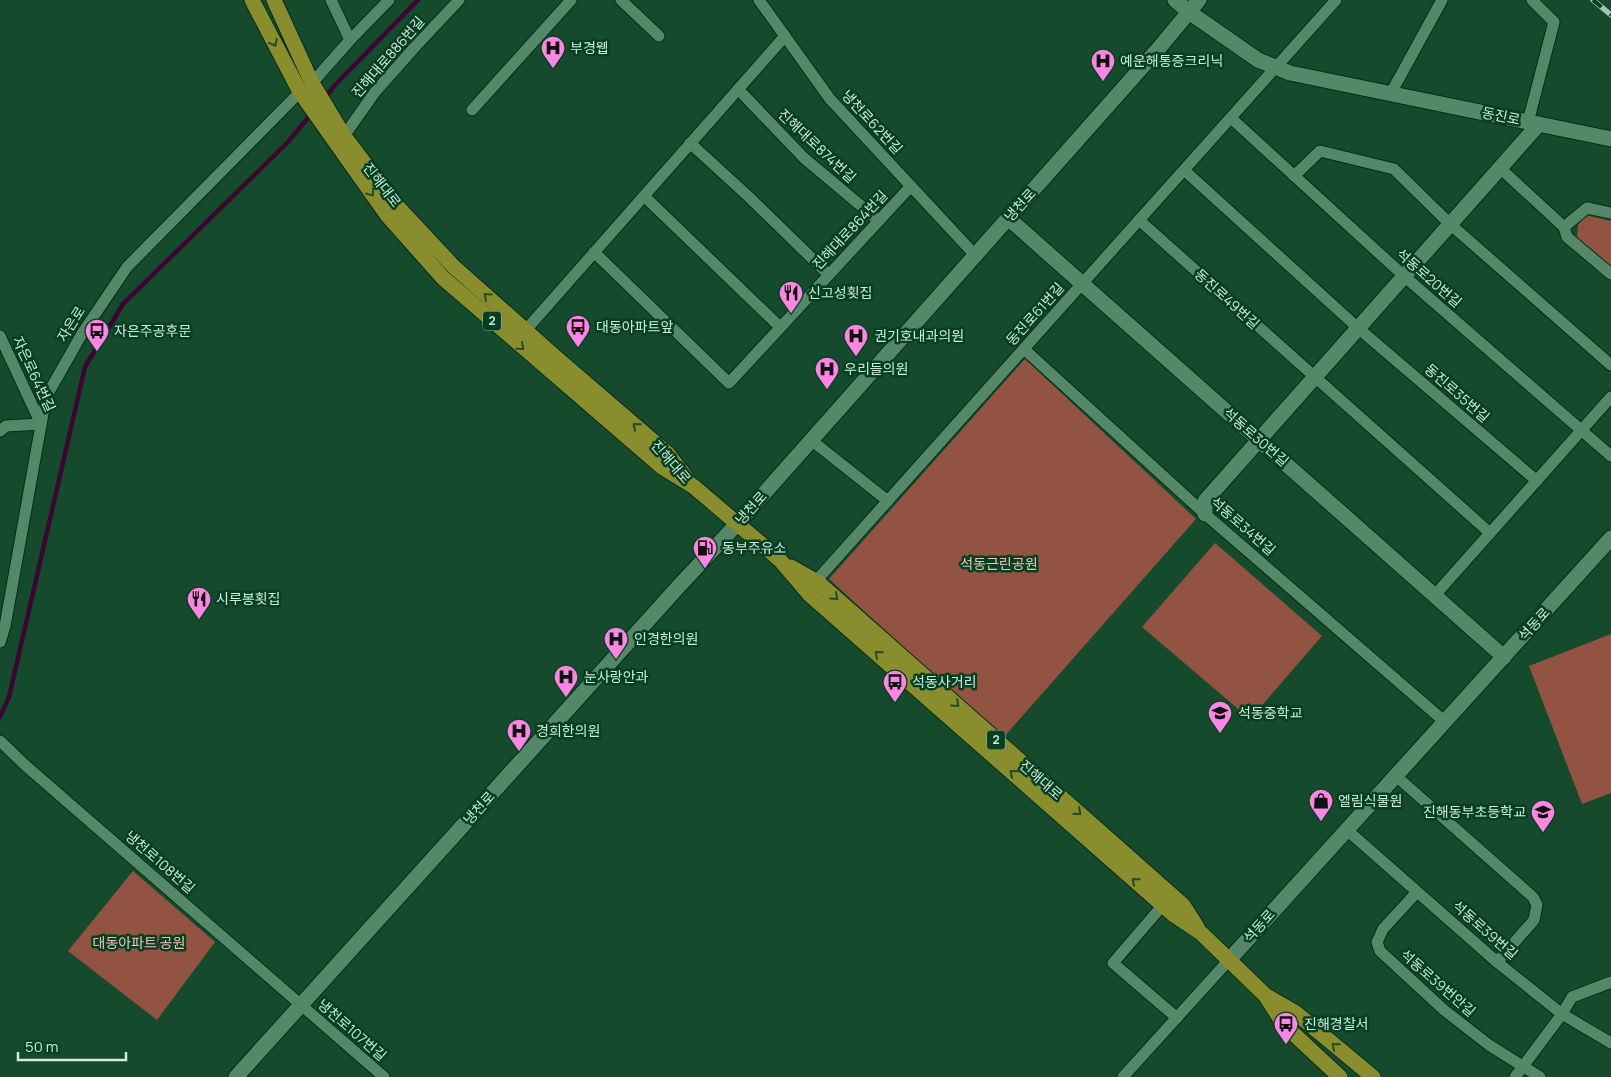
<svg xmlns="http://www.w3.org/2000/svg" width="1611" height="1077" font-family="Manrope,'Noto Sans KR',sans-serif">
<style>
.green{fill:#925342}
.lines{fill:none;stroke-linecap:round;stroke-linejoin:round}
.stream{stroke:#3b0632;stroke-width:4.5}
.street-casing{stroke:#042d18;stroke-width:13}
.secondary-casing{stroke:#042d18;stroke-width:17}
.primary-casing{stroke:#042d18;stroke-width:17}
.street{stroke:#558868;stroke-width:11}
.secondary{stroke:#558868;stroke-width:15}
.primary{stroke:#898d2e;stroke-width:15}
.rail-casing{stroke:#a3c3af;stroke-width:5.5}
.rail{stroke:#063f23;stroke-width:4;stroke-dasharray:11;stroke-linecap:butt}
.oneway{stroke:#204f25}
.labels{text-anchor:middle;stroke-width:5;stroke-linejoin:round;paint-order:stroke}
.shield{fill:#063f23;stroke:#93b6a1;stroke-width:1}
.shield-label{font-size:12px;font-weight:bold;fill:#cfe9d7}
.poi-label{font-size:14px;fill:#cfe9d7;stroke:#063f23;text-anchor:start}
.street-label{font-size:14px;fill:#cfe9d7;stroke:#063f23}
.park-label{font-size:14px;fill:#f2c1b3;stroke:#063f23}
</style>
<rect width="100%" height="100%" fill="#154a2d"/>
<!-- green -->
<g class="green">
<path d="M1585,215L1611,221V268L1577,239L1578,225Z"/>
<path d="M1025,359L1196,519L1003,738L829,579Z"/>
<path d="M1215,543L1322,636L1250,719L1142,627Z"/>
<path d="M1611,634V793L1582,804L1529,666Z"/>
<path d="M133,871L215,942L157,1020L68,951Z"/>
</g>
<g class="lines">
<!-- stream -->
<g class="stream">
<path d="M324,99L335,85L418,0"/>
<path d="M0,717L9,697L85,367L123,304L288,142L311,114"/>
</g>
<defs>
<g id="street">
<path d="M331,0L350,40"/>
<path d="M621,0L659,36"/>
<path d="M759,0L830,99L975,255"/>
<path d="M312,83L350,40L389,0"/>
<path d="M738,89L804,158L879,221"/>
<path d="M1391,93L1442,0"/>
<path d="M472,110L571,0"/>
<path d="M1231,118L1404,276L1611,456"/>
<path d="M1528,122L1554,22L1532,0"/>
<path d="M344,136L375,92L414,48L459,0"/>
<path d="M690,143L749,197L829,275"/>
<path d="M1500,168L1564,227L1567,237L1611,274"/>
<path d="M1184,170L1358,328L1537,481"/>
<path d="M1294,176L1320,151L1394,169L1450,224L1611,365"/>
<path d="M644,196L780,327"/>
<path d="M1139,220L1490,533"/>
<path d="M1564,227L1587,208L1611,213"/>
<path d="M594,252L729,383L911,186"/>
<path d="M525,331L785,36"/>
<path d="M0,336L41,424L6,426L0,431"/>
<path d="M1024,349L1205,514L1445,722"/>
<path d="M811,440L888,501"/>
<path d="M816,581L1336,0"/>
<path d="M1435,595L1611,397"/>
<path d="M0,642L5,626L46,397L83,332L127,267L300,92"/>
<path d="M0,741L25,765L384,1077"/>
<path d="M1396,776L1533,897L1537,905L1534,920L1497,962"/>
<path d="M1347,830L1497,962L1562,1014L1611,1043"/>
<path d="M1417,892L1383,929L1377,942L1380,951L1444,1010L1489,1045L1540,1077"/>
<path d="M1163,905L1113,963L1177,1018"/>
<path d="M1123,1077L1229,960"/>
<path d="M1515,1077L1562,1014L1572,997L1611,982"/>
</g>
<g id="secondary">
<path d="M1175,0L1189,12L1258,60L1290,73L1611,139"/>
<path d="M1008,218L1504,657"/>
<path d="M1205,514V501L1539,124"/>
<path d="M1229,960L1611,538"/>
<path d="M236,1077L679,586L737,524L1159,48L1199,0"/>
</g>
<g id="primary">
<path d="M252,0L300,92L387,215L443,278L662,467L693,486L780,560L809,594L1174,915L1201,933L1265,995L1296,1013L1373,1077"/>
<path d="M274,0L312,83L344,136L398,207L453,266L552,354L668,454L686,477"/>
<path d="M791,567L819,583L1183,905L1197,927"/>
<path d="M1267,998L1284,1025L1340,1077"/>
</g>
</defs>
<!-- street casing -->
<use href="#street" class="street-casing"/>
<!-- secondary casing -->
<use href="#secondary" class="secondary-casing"/>
<!-- primary casing -->
<use href="#primary" class="primary-casing"/>
<!-- street -->
<use href="#street" class="street"/>
<!-- secondary -->
<use href="#secondary" class="secondary"/>
<!-- primary -->
<use href="#primary" class="primary"/>
<defs>
<path id="rail" d="M1593,0L1611,15"/>
</defs>
<!-- rail casing -->
<use href="#rail" class="rail-casing"/>
<!-- rail -->
<use href="#rail" class="rail"/>
</g>
<!-- one-way arrows -->
<defs><path id="oneway-chevron" d="M-2-3.5L2.5 0L-2 3.5" fill="none" stroke-width="1.6" stroke-linecap="round" stroke-linejoin="round" transform="scale(1.25)"/></defs>
<g class="oneway">
<use href="#oneway-chevron" transform="translate(274 43) rotate(62)"/>
<use href="#oneway-chevron" transform="translate(371 193) rotate(54)"/>
<use href="#oneway-chevron" transform="translate(487 296) rotate(-138)"/>
<use href="#oneway-chevron" transform="translate(521 347) rotate(41)"/>
<use href="#oneway-chevron" transform="translate(636 426) rotate(-139)"/>
<use href="#oneway-chevron" transform="translate(835 597) rotate(42)"/>
<use href="#oneway-chevron" transform="translate(878 654) rotate(-139)"/>
<use href="#oneway-chevron" transform="translate(956 704) rotate(42)"/>
<use href="#oneway-chevron" transform="translate(1013 773) rotate(-139)"/>
<use href="#oneway-chevron" transform="translate(1078 812) rotate(41)"/>
<use href="#oneway-chevron" transform="translate(1135 881) rotate(-139)"/>
<use href="#oneway-chevron" transform="translate(1335 1046) rotate(-140)"/>
</g>
<!-- icons -->
<defs>
<symbol id="hospital-pin" viewBox="-11 -11 22 30"><path d="M0 17L-7.5 6A9.5 9.5 0 1 1 7.5 6Z" fill="#fc86e3" stroke="#063f23"/><path d="M-5-5h3v3.5h4V-5h3V5h-3V1.5h-4V5h-3Z" fill="#111"/></symbol>
<symbol id="restaurant-pin" viewBox="-11 -11 22 30"><path d="M0 17L-7.5 6A9.5 9.5 0 1 1 7.5 6Z" fill="#fc86e3" stroke="#063f23"/><path d="M-5-6h1v4h1v-4h1v4h1v-4h1v5L-1.5 .5V6h-2V.5L-5-1ZM5-6V6H3V1.5H1.5Q1.5-4 5-6Z" fill="#111"/></symbol>
<symbol id="bus-pin" viewBox="-11 -11 22 30"><path d="M0 17L-7.5 6A9.5 9.5 0 1 1 7.5 6Z" fill="#fc86e3" stroke="#063f23"/><path d="M-5-6H5V4H4V6H2V4H-2V6H-4V4H-5ZM-3.5-4V0h7V-4ZM-3.5 1.2v1.5H-2V1.2ZM2 1.2v1.5H3.5V1.2Z" fill="#111"/></symbol>
<symbol id="fuel-pin" viewBox="-11 -11 22 30"><path d="M0 17L-7.5 6A9.5 9.5 0 1 1 7.5 6Z" fill="#fc86e3" stroke="#063f23"/><path d="M-5.5-6h7V0h2V4h1.3V-2.5L3-4.5l.8-.8L6-3V5H2.5V1h-1V6h-7ZM-4.2-4.7v3.2H.2V-4.7Z" fill="#111"/></symbol>
<symbol id="school-pin" viewBox="-11 -11 22 30"><path d="M0 17L-7.5 6A9.5 9.5 0 1 1 7.5 6Z" fill="#fc86e3" stroke="#063f23"/><path d="M0-5L7-2L0 1L-7-2ZM-4 1L0 2.5L4 1V4Q0 6-4 4Z" fill="#111"/></symbol>
<symbol id="shop-pin" viewBox="-11 -11 22 30"><path d="M0 17L-7.5 6A9.5 9.5 0 1 1 7.5 6Z" fill="#fc86e3" stroke="#063f23"/><path d="M-5-2.5h2.3a2.7 3.5 0 0 1 5.4 0H5L5.5 6h-11ZM-1.5-2.5h3a1.5 2.3 0 0 0-3 0Z" fill="#111"/></symbol>
</defs>
<g fill-rule="evenodd">
<use href="#hospital-pin" x="539" y="34" width="28" height="38"/>
<use href="#hospital-pin" x="1089" y="47" width="28" height="38"/>
<use href="#restaurant-pin" x="777" y="279" width="28" height="38"/>
<use href="#bus-pin" x="564" y="313" width="28" height="38"/>
<use href="#bus-pin" x="83" y="317" width="28" height="38"/>
<use href="#hospital-pin" x="842" y="322" width="28" height="38"/>
<use href="#hospital-pin" x="813" y="355" width="28" height="38"/>
<use href="#fuel-pin" x="691" y="534" width="28" height="38"/>
<use href="#restaurant-pin" x="185" y="585" width="28" height="38"/>
<use href="#hospital-pin" x="602" y="625" width="28" height="38"/>
<use href="#hospital-pin" x="552" y="663" width="28" height="38"/>
<use href="#bus-pin" x="881" y="668" width="28" height="38"/>
<use href="#school-pin" x="1206" y="699" width="28" height="38"/>
<use href="#hospital-pin" x="505" y="717" width="28" height="38"/>
<use href="#shop-pin" x="1307" y="787" width="28" height="38"/>
<use href="#school-pin" x="1529" y="798" width="28" height="38"/>
<use href="#bus-pin" x="1272" y="1010" width="28" height="38"/>
</g>
<g class="labels">
<!-- shield labels -->
<g class="shield">
<rect x="483" y="311.5" width="18" height="19" rx="4"/>
<rect x="987" y="730.5" width="18" height="19" rx="4"/>
</g>
<g class="shield-label">
<text x="492" y="325">2</text>
<text x="996" y="744">2</text>
</g>
<!-- poi labels -->
<g class="poi-label">
<text x="570" y="53">부경웹</text>
<text x="1120" y="66">예운해통증크리닉</text>
<text x="808" y="298">신고성횟집</text>
<text x="596" y="332">대동아파트앞</text>
<text x="114" y="336">자은주공후문</text>
<text x="874" y="341">권기호내과의원</text>
<text x="844" y="374">우리들의원</text>
<text x="722" y="553">동부주유소</text>
<text x="216" y="604">시루봉횟집</text>
<text x="634" y="644">인경한의원</text>
<text x="584" y="682">눈사랑안과</text>
<text x="912" y="687">석동사거리</text>
<text x="1238" y="718">석동중학교</text>
<text x="536" y="736">경희한의원</text>
<text x="1338" y="806">엘림식물원</text>
<text x="1526" y="817" text-anchor="end">진해동부초등학교</text>
<text x="1304" y="1029">진해경찰서</text>
</g>
<!-- street labels -->
<g class="street-label">
<text transform="translate(388 57) rotate(-49)" y="5">진해대로886번길</text>
<text transform="translate(1501 116) rotate(12)" y="5">동진로</text>
<text transform="translate(872 122) rotate(47)" y="5">냉천로62번길</text>
<text transform="translate(817 146) rotate(43)" y="5">진해대로874번길</text>
<text transform="translate(382 185) rotate(52)" y="5">진해대로</text>
<text transform="translate(1020 205) rotate(-48)" y="5">냉천로</text>
<text transform="translate(850 230) rotate(-47)" y="5">진해대로864번길</text>
<text transform="translate(1429 278) rotate(41)" y="5">석동로20번길</text>
<text transform="translate(1227 299) rotate(42)" y="5">동진로49번길</text>
<text transform="translate(1035 314) rotate(-48)" y="5">동진로61번길</text>
<text transform="translate(71 324) rotate(-58)" y="5">자은로</text>
<text transform="translate(34 374) rotate(65)" y="5">자은로64번길</text>
<text transform="translate(1457 393) rotate(41)" y="5">동진로35번길</text>
<text transform="translate(1256 437) rotate(41)" y="5">석동로30번길</text>
<text transform="translate(671 462) rotate(49)" y="5">진해대로</text>
<text transform="translate(751 508) rotate(-48)" y="5">냉천로</text>
<text transform="translate(1243 526) rotate(41)" y="5">석동로34번길</text>
<text transform="translate(1534 624) rotate(-48)" y="5">석동로</text>
<text transform="translate(1041 780) rotate(41)" y="5">진해대로</text>
<text transform="translate(479 808) rotate(-48)" y="5">냉천로</text>
<text transform="translate(160 862) rotate(41)" y="5">냉천로108번길</text>
<text transform="translate(1259 926) rotate(-48)" y="5">석동로</text>
<text transform="translate(1485 930) rotate(41)" y="5">석동로39번길</text>
<text transform="translate(1438 983) rotate(41)" y="5">석동로39번안길</text>
<text transform="translate(352 1030) rotate(41)" y="5">냉천로107번길</text>
</g>
<!-- park labels -->
<g class="park-label">
<text x="999" y="569">석동근린공원</text>
<text x="139" y="948">대동아파트 공원</text>
</g>
</g>
<!-- scale -->
<path d="M18 1052v8h108v-8" fill="none" stroke="#cfe9d7" stroke-width="2.5"/>
<text x="25" y="1052" font-size="15" fill="#cfe9d7" stroke="#063f23" stroke-width="4" paint-order="stroke">50 m</text>
</svg>
